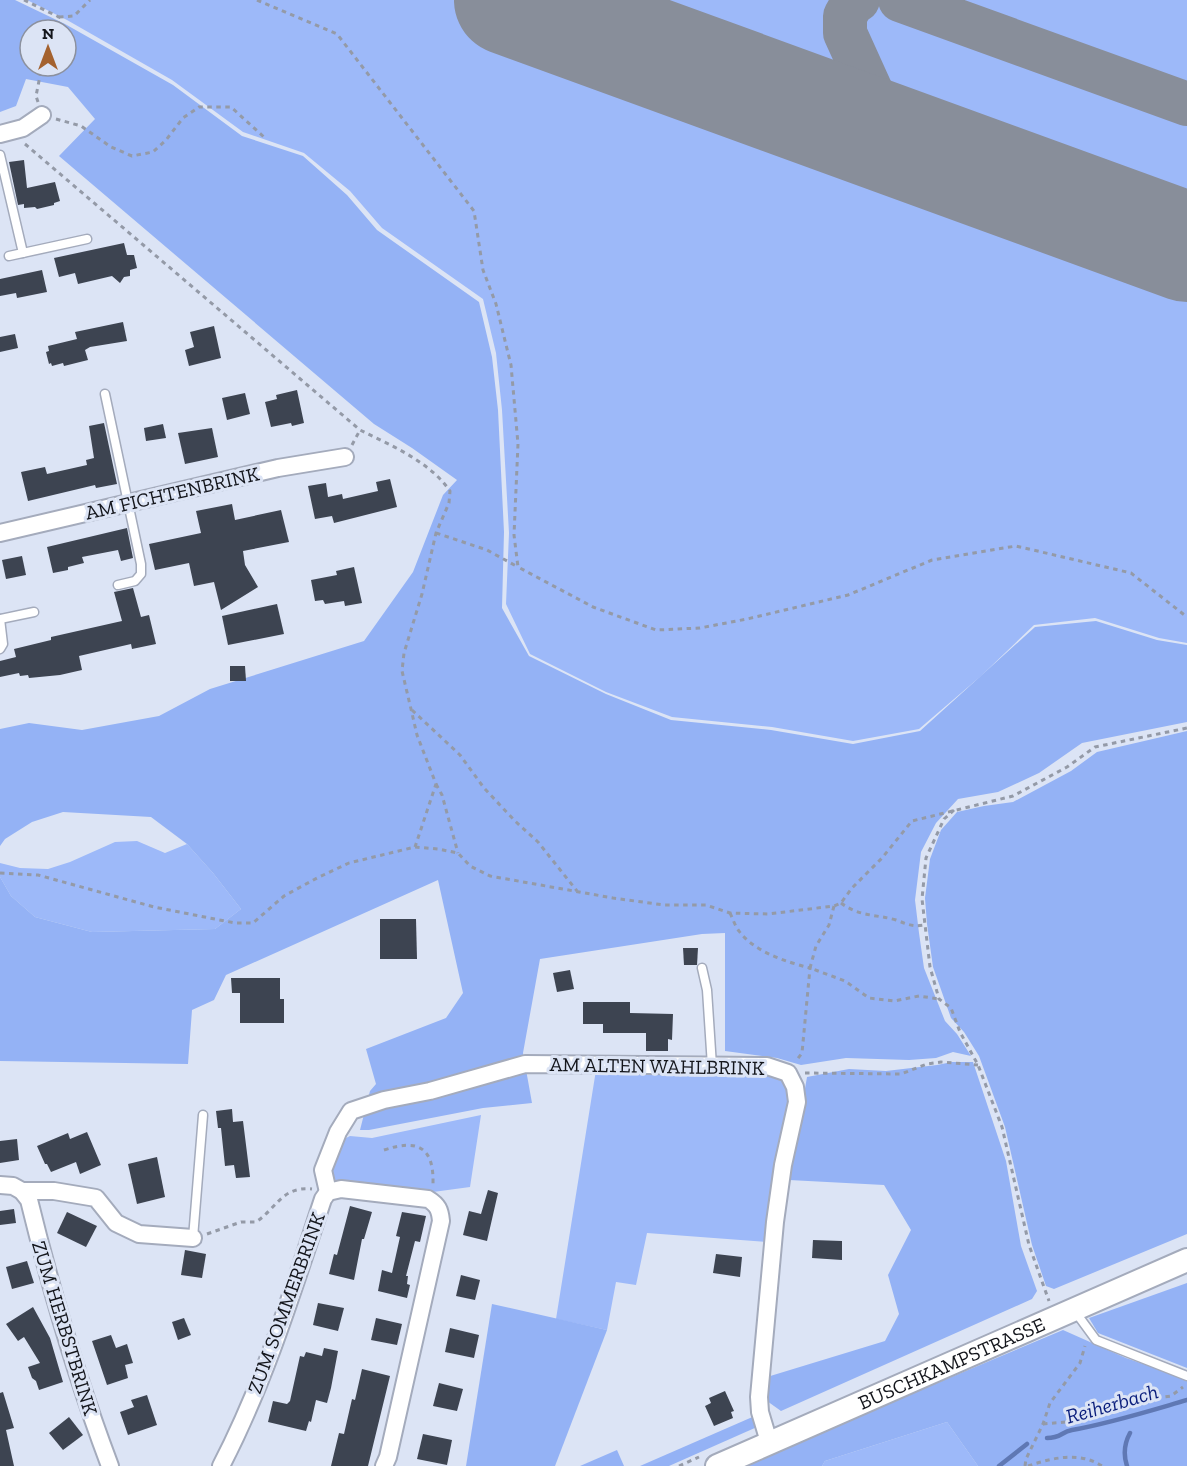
<svg xmlns="http://www.w3.org/2000/svg" width="1187" height="1466" font-family="'Zilla Slab',serif">
<style>
.green{fill:#9db9f9}
.forest{fill:#94b2f5;fill-rule:evenodd}
.lines{fill:none;stroke-linecap:round;stroke-linejoin:round}
.stream{stroke:#5f78b4;stroke-width:4.5}
.taxiway{stroke:#888e9a;stroke-width:44}
.runway{stroke:#888e9a;stroke-width:110}
.building{fill:#3d4451}
.service-casing{stroke:#a4abbc;stroke-width:11}
.minor-casing{stroke:#a4abbc;stroke-width:20}
.secondary-casing{stroke:#a4abbc;stroke-width:26}
.path{stroke:#949aa7;stroke-width:3;stroke-dasharray:4.5 4.5;stroke-linecap:butt}
.service{stroke:#fff;stroke-width:8}
.minor{stroke:#fff;stroke-width:16}
.secondary{stroke:#fff;stroke-width:22}
.labels{text-anchor:middle;stroke-width:6;stroke-linejoin:round;paint-order:stroke}
.street-label{font-size:20px;fill:#13151b;stroke:#dce4f5}
.water-label{font-size:21px;font-style:italic;fill:#0a1e7c;stroke:#dce4f5}
</style>
<rect width="100%" height="100%" fill="#dce4f5"/>
<!-- green -->
<g class="green">
<path d="M27,0H1187V643L1159,638L1095,618L1034,625L981,676L919,729L853,741L772,727L672,717L606,692L530,654L506,604L509,533L502,410L496,353L483,299L382,228L350,191L304,153L243,132L172,80L67,20Z"/>
<path d="M137,841L165,853L187,844L213,873L241,909L215,929L92,932L35,917L11,896L0,877V863L20,868L48,869L70,862L115,842Z"/>
<path d="M596,1070L772,1071L784,1080L791,1096L767,1242L647,1233L636,1285L616,1282L607,1330L556,1319Z"/>
<path d="M481,1115L470,1187L433,1192L340,1182L331,1178L329,1169L340,1141L350,1136L372,1138Z"/>
<path d="M947,1422L978,1466H822L825,1461Z"/>
</g>
<!-- forest -->
<g class="forest">
<path d="M0,0H15L65,24L173,85L242,136L303,156L347,195L377,230L479,302L492,357L498,410L504,532L502,608L529,656L606,694L671,720L771,730L853,744L920,731L1035,627L1096,621L1157,640L1187,645V722L1082,743L1039,773L998,792L958,799L936,823L921,852L915,900L919,933L924,968L945,1021L957,1034L971,1056L953,1052L936,1058L909,1060L846,1058L801,1065L777,1058L725,1051V933L702,934L540,959L523,1053L532,1103L483,1108L369,1130H360L370,1091L376,1084L366,1049L446,1018L463,993L438,880L226,975L214,1000L192,1010L188,1064L0,1061V877L11,896L35,917L92,932L215,929L241,909L213,873L187,844L151,817L63,812L32,822L5,839L0,846V729L29,723L82,730L159,716L210,689L364,641L413,572L443,495L457,480L412,448L374,424L59,156L95,119L68,87L26,79L16,106L0,112ZM30,30H66V66H30Z"/>
<path d="M1187,731V1234L1054,1289L1046,1286L1032,1245L1005,1127L979,1056L964,1032L951,1018L933,967L927,924L925,898L930,859L941,830L957,812L984,806L1013,802L1071,771L1097,752Z"/>
<path d="M952,1062H973L1006,1161L1021,1246L1037,1291L1032,1299L781,1411L767,1401V1377L885,1341L899,1314L888,1275L911,1230L884,1185L789,1180L807,1077L849,1069L886,1071L937,1065Z"/>
<path d="M1187,1283V1368L1098,1333L1089,1318Z"/>
<path d="M492,1304L607,1330L555,1466H466Z"/>
<path d="M1063,1330L1126,1358L1187,1379V1466H978L947,1422L825,1461L822,1466H740Z"/>
<path d="M757,1415V1427L669,1466H640Z"/>
<path d="M617,1450L624,1466H580Z"/>
</g>
<g class="lines">
<!-- stream -->
<g class="stream">
<path d="M1047,1438C1061,1438 1061,1432 1072,1430C1111,1423 1149,1411 1187,1400"/>
<path d="M999,1466L1027,1444"/>
<path d="M1127,1466C1123,1454 1124,1444 1130,1433"/>
</g>
<!-- taxiway -->
<g class="taxiway">
<path d="M858,0L852,4L845,16V33L883,117L902,138L929,153"/>
<path d="M900,0L1187,104"/>
</g>
<!-- runway -->
<path class="runway" d="M509,0L1187,247"/>
</g>
<!-- building -->
<g class="building">
<path d="M24,160L27,188L55,182L60,201L54,203V205L37,209L35,207L24,208V204L18,205L9,162Z"/>
<path d="M124,243L127,255H134L137,268L130,270V276L124,277L120,283L112,276L78,284L75,273L59,277L54,258Z"/>
<path d="M42,270L47,292L17,298L16,293L0,296V279Z"/>
<path d="M123,322L127,341L90,347L85,350L88,360L64,366L63,363L52,366L51,363L49,364L46,352L49,351L48,346L77,339L75,332Z"/>
<path d="M214,326L221,358L189,366L185,350L194,347L190,332Z"/>
<path d="M15,334L18,348L0,352V337Z"/>
<path d="M297,390L304,423L292,426L291,423L271,427L265,402L277,399L276,395Z"/>
<path d="M245,393L250,414L227,420L222,398Z"/>
<path d="M104,423L117,484L96,488L95,485L28,501L21,472L45,467L47,474L87,465L86,460L94,458L89,426Z"/>
<path d="M163,424L166,438L146,441L144,428Z"/>
<path d="M212,428L218,457L185,464L178,433Z"/>
<path d="M390,479L397,507L334,523L332,516L315,519L308,486L326,483L328,497L342,494L343,499L378,491L376,482Z"/>
<path d="M232,504L235,520L281,510L289,542L243,551L245,565L258,587L221,610L214,582L194,586L189,563L155,570L149,544L201,533L196,511Z"/>
<path d="M127,528L133,558L121,561L118,550L82,557L84,563L68,567V570L53,573L47,547Z"/>
<path d="M22,556L26,575L6,579L2,560Z"/>
<path d="M354,567L362,603L345,606L344,601L325,604L323,600L315,601L311,580L337,575L336,571Z"/>
<path d="M133,588L141,617L149,615L156,644L132,649L131,644L79,656L82,670L60,675L29,678L28,675L20,676L19,673L0,677V661L16,657L14,649L51,640V637L122,621L114,592Z"/>
<path d="M277,604L284,634L228,645L222,616Z"/>
<path d="M230,666H245L246,681H230Z"/>
<path d="M380,919H416L417,959H380Z"/>
<path d="M683,948H698L697,965H684Z"/>
<path d="M570,970L574,989L557,992L553,973Z"/>
<path d="M231,978H280V999H284V1023H240V993H232Z"/>
<path d="M583,1002H630V1013L673,1014L672,1040L668,1039V1051H646V1033H603V1024H583Z"/>
<path d="M232,1109L233,1122L243,1121L250,1177L236,1178L234,1165L225,1166L221,1128H218L216,1111Z"/>
<path d="M87,1132L101,1165L80,1174L76,1162L51,1172L47,1164H45L37,1146L68,1133L70,1139Z"/>
<path d="M17,1139L19,1160L0,1163V1141Z"/>
<path d="M157,1157L165,1197L137,1204L128,1164Z"/>
<path d="M488,1190L498,1193L487,1241L463,1235L469,1211L481,1214Z"/>
<path d="M350,1206L372,1212L364,1239H362L354,1280L329,1274L334,1254L337,1255Z"/>
<path d="M14,1209L16,1223L0,1225V1211Z"/>
<path d="M67,1212L97,1226L86,1247L57,1233Z"/>
<path d="M402,1212L426,1216L420,1242L415,1241L406,1276H408L407,1284L410,1285L407,1298L378,1291L382,1270L392,1273L400,1237L396,1236Z"/>
<path d="M813,1240L842,1241V1260L812,1258Z"/>
<path d="M185,1250L206,1254L202,1278L181,1275Z"/>
<path d="M716,1254L742,1257L740,1277L713,1273Z"/>
<path d="M27,1261L34,1283L12,1289L6,1267Z"/>
<path d="M461,1275L480,1280L475,1300L456,1296Z"/>
<path d="M318,1303L344,1308L338,1331L313,1325Z"/>
<path d="M33,1307L50,1338L63,1382L39,1390L36,1381L32,1378L28,1367L40,1363L24,1337L18,1341L6,1324Z"/>
<path d="M184,1318L191,1335L178,1340L172,1322Z"/>
<path d="M376,1318L402,1324L397,1345L371,1340Z"/>
<path d="M450,1328L479,1335L474,1358L445,1352Z"/>
<path d="M111,1335L116,1348L127,1344L133,1363L125,1365L128,1378L107,1385L92,1341Z"/>
<path d="M324,1348L338,1351L331,1388L327,1403L316,1400L311,1422L309,1421L306,1431L268,1422L273,1401L287,1404L290,1401L300,1356L304,1357L306,1352L322,1356Z"/>
<path d="M362,1369L390,1376L368,1466H331L339,1433L344,1434L352,1399L355,1400Z"/>
<path d="M439,1383L463,1389L457,1411L433,1406Z"/>
<path d="M725,1391L734,1411L731,1412L733,1418L714,1426L705,1406L711,1403L709,1398Z"/>
<path d="M3,1392L14,1428L6,1430L14,1466H0V1393Z"/>
<path d="M147,1395L157,1425L128,1435L120,1412L134,1407L131,1400Z"/>
<path d="M69,1417L83,1435L63,1450L49,1433Z"/>
<path d="M423,1434L452,1440L447,1465L417,1459Z"/>
</g>
<g class="lines">
<defs>
<g id="service">
<path d="M0,155L23,253"/>
<path d="M9,256L87,239"/>
<path d="M105,394L141,564V574L135,581L118,585"/>
<path d="M0,619L34,612"/>
<path d="M0,619L3,644L0,649"/>
<path d="M702,968L707,990L712,1066"/>
<path d="M193,1238L203,1115"/>
<path d="M1074,1310L1096,1340L1187,1376"/>
</g>
<g id="minor">
<path d="M0,134L23,128L42,115"/>
<path d="M0,533L278,468L345,457"/>
<path d="M0,1185L13,1186L22,1191H54L96,1198L116,1223L139,1234L193,1238"/>
<path d="M22,1191L29,1200C51,1290 77,1379 110,1466"/>
<path d="M328,1192L323,1170L338,1132L351,1111L384,1100L430,1091L525,1064L767,1066L788,1073L795,1087L797,1102L783,1165L775,1222L759,1397L760,1412L769,1442"/>
<path d="M221,1466C265,1381 293,1290 323,1199L328,1192L341,1189L428,1199C438,1205 440,1210 441,1221L388,1457L384,1466"/>
</g>
<g id="secondary">
<path id="s1" d="M717,1466L1187,1260"/>
</g>
</defs>
<!-- service casing -->
<use href="#service" class="service-casing"/>
<!-- minor casing -->
<use href="#minor" class="minor-casing"/>
<!-- secondary casing -->
<use href="#secondary" class="secondary-casing"/>
<!-- path -->
<g class="path">
<path d="M24,0L59,17L54,30"/>
<path d="M257,0L337,34L474,211L483,270L496,304L511,365L518,444L514,535L518,567L593,607L656,630L700,628L747,619L848,595L932,560L1016,546L1131,573L1187,617"/>
<path d="M59,17L74,16L90,0"/>
<path d="M38,102L36,96L42,66"/>
<path d="M56,119L81,126L111,147L132,156L153,152L166,140L183,118L199,107H231L265,138"/>
<path d="M25,144L360,430C392,446 429,461 450,491L449,503L436,533L422,594L404,653L402,671L411,709L417,735L436,784L415,847"/>
<path d="M352,445L360,430"/>
<path d="M436,533L487,550L518,567"/>
<path d="M412,710L460,755L484,788L515,821L538,842L577,891"/>
<path d="M436,784L442,795L458,853"/>
<path d="M954,810L944,819L926,858L922,899L930,967L939,999L951,1008L960,1032L978,1065L1002,1127L1029,1245L1049,1301"/>
<path d="M0,873L38,875L154,907L235,923H253L284,896L317,878L349,863L415,847L438,849L458,853L470,866L490,876L613,898L664,905H706L730,913L768,914L834,906L841,903L852,888L882,858L912,821L1013,796L1067,767L1095,747L1187,728"/>
<path d="M841,903C860,917 875,914 896,920C907,924 912,927 924,925"/>
<path d="M834,906L829,925L816,946L810,968L845,981L869,998L894,1001L919,996L939,999"/>
<path d="M730,913C733,919 735,926 739,931C754,952 787,962 810,968L802,1053L796,1061"/>
<path d="M805,1073L901,1074L927,1064L941,1062L978,1065"/>
<path d="M384,1150C417,1139 434,1146 433,1184"/>
<path d="M207,1234L241,1222H256C277,1208 282,1186 312,1189"/>
<path d="M1043,1424L1066,1422L1087,1414L1137,1401L1171,1396L1183,1387"/>
<path d="M679,1466L699,1457"/>
<path d="M1025,1466L1026,1459L1043,1424L1050,1403L1080,1363L1085,1346"/>
<path d="M1028,1466C1052,1458 1079,1451 1102,1466"/>
</g>
<!-- service -->
<use href="#service" class="service"/>
<!-- minor -->
<use href="#minor" class="minor"/>
<!-- secondary -->
<use href="#secondary" class="secondary"/>
</g>
<g class="labels">
<!-- street labels -->
<g class="street-label">
<text transform="translate(172 493) rotate(-13)" y="7">AM FICHTENBRINK</text>
<text transform="translate(657 1066) rotate(1)" y="7">AM ALTEN WAHLBRINK</text>
<text transform="translate(286 1303) rotate(-70)" y="7">ZUM SOMMERBRINK</text>
<text transform="translate(65 1328) rotate(73)" y="7">ZUM HERBSTBRINK</text>
<text dy="7" stroke="none"><textPath href="#s1" startOffset="256">BUSCHKAMPSTRASSE</textPath></text>
</g>
<!-- water labels -->
<g class="water-label">
<text transform="translate(1112 1404) rotate(-16)" y="7">Reiherbach</text>
</g>
</g>
<!-- north arrow -->
<g transform="translate(48 48)"><circle r="28" fill="#dce4f5" stroke="#8c919e" stroke-width="1.5"/>
<path d="M0-4.5L10 22L0 15L-10 22Z" fill="#a4622f"/>
<text y="-9" font-size="16" font-weight="bold" text-anchor="middle" fill="#13151b">N</text>
</g>
</svg>
